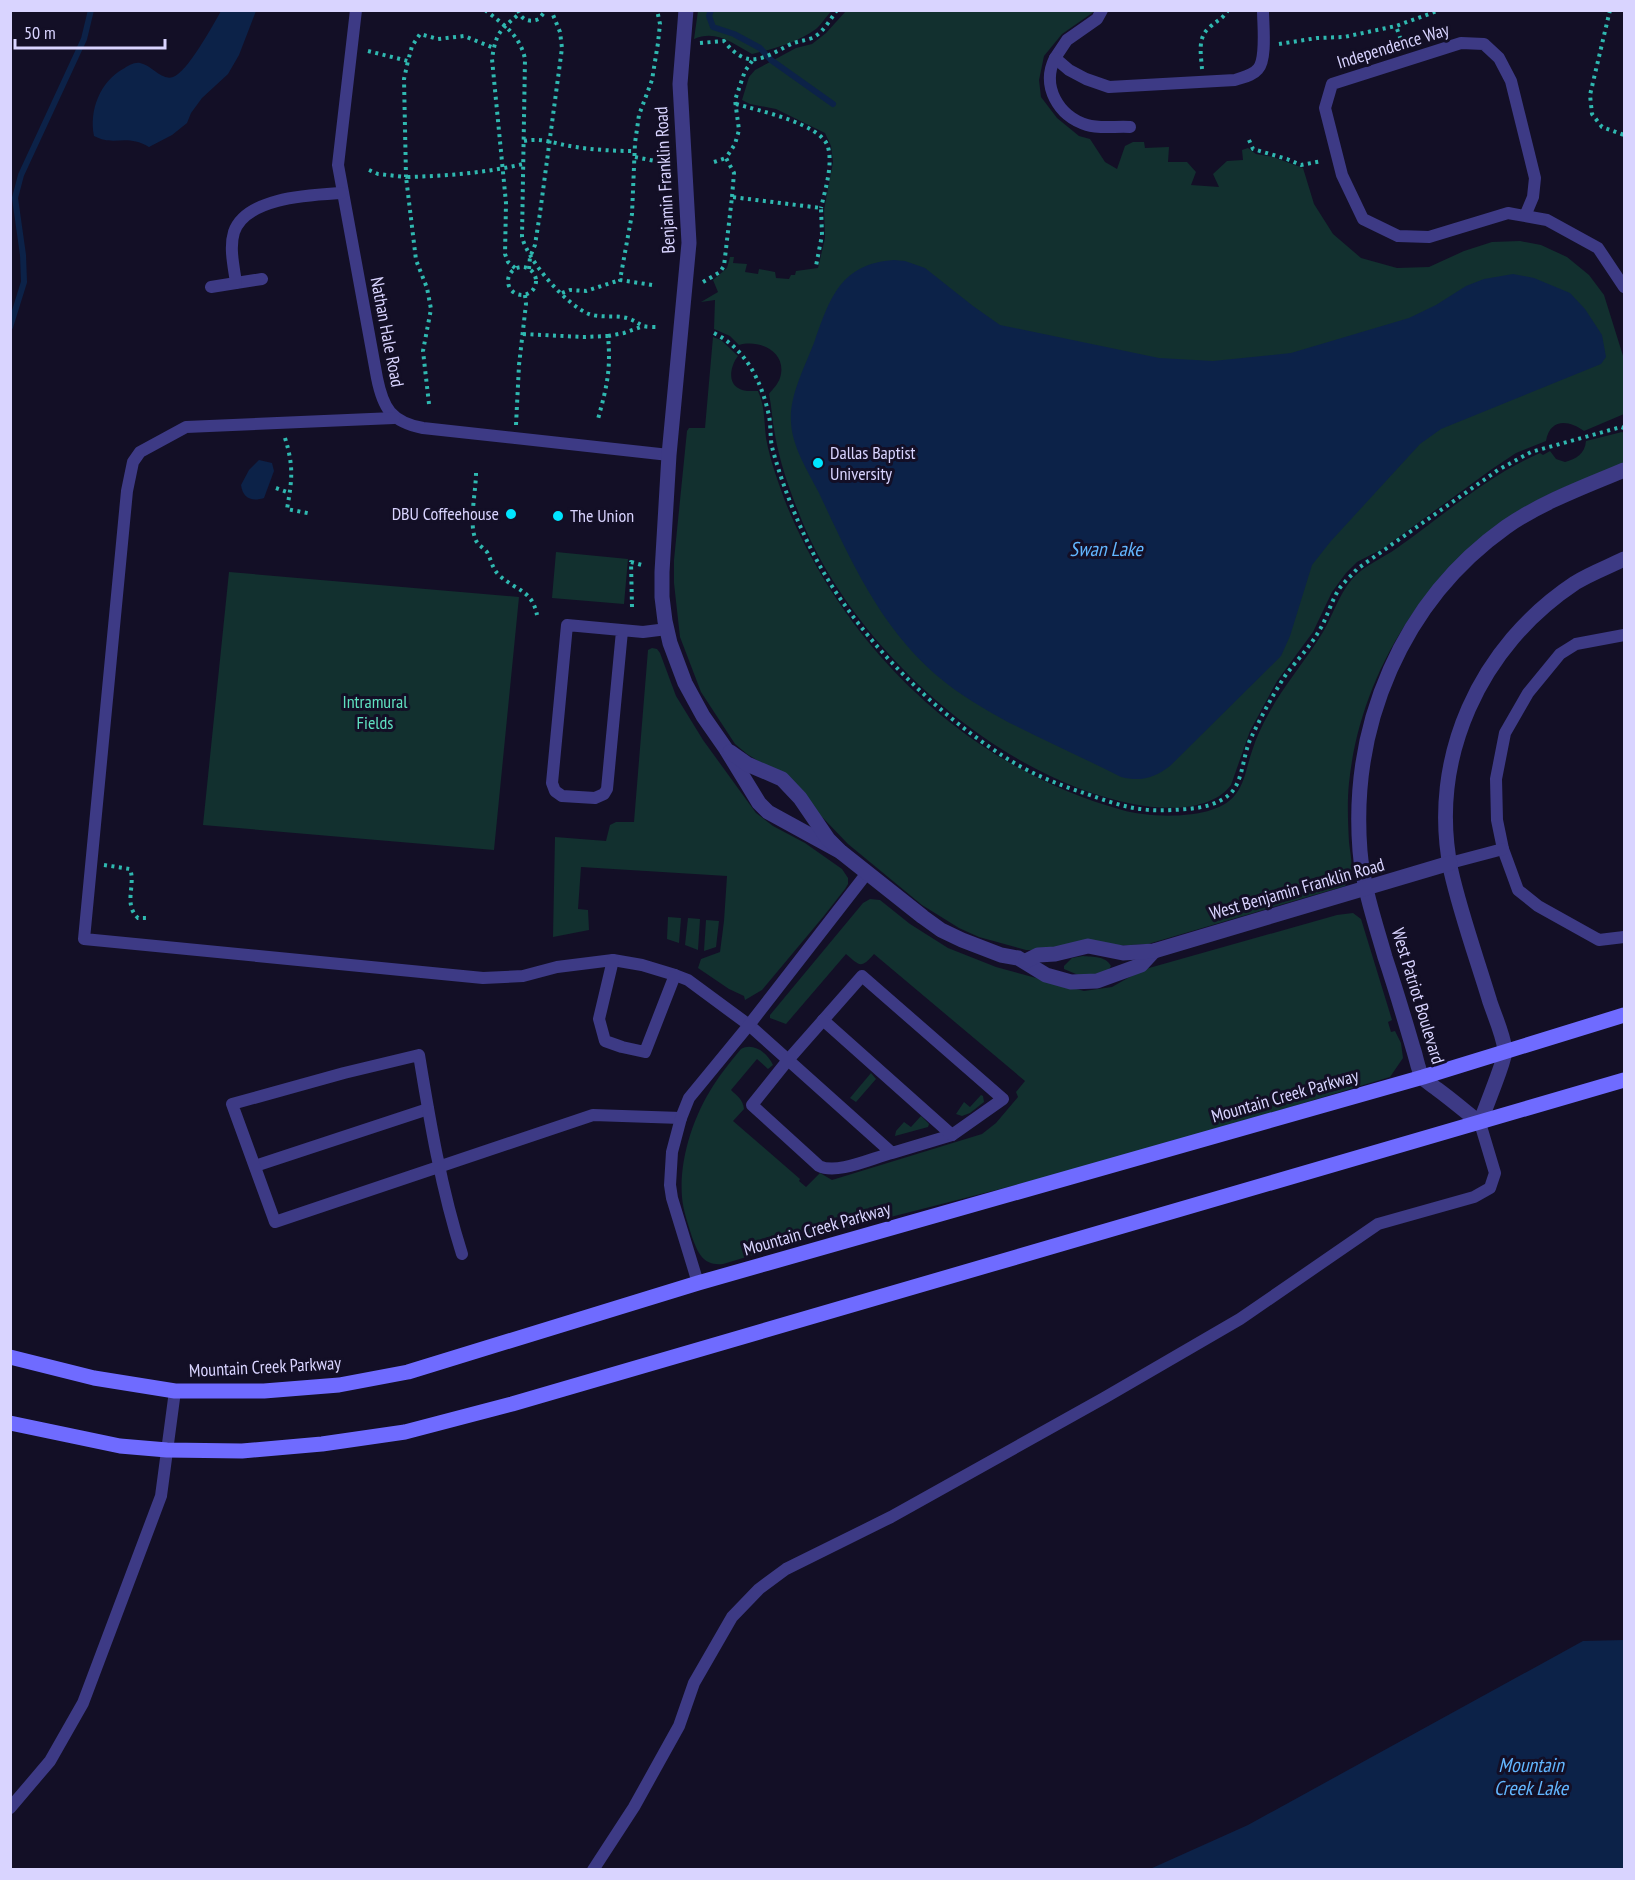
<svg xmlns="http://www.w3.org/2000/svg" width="1635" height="1880" font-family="'PT Sans Narrow',sans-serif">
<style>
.green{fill:#12302f}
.water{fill:#0c2248}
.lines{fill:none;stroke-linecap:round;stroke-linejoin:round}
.stream{stroke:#0c2248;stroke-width:6}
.path{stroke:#2fb8b0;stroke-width:4;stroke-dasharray:3 4.5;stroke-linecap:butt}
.service{stroke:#3d3a85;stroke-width:12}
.minor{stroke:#3d3a85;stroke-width:15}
.secondary{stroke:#6f6bff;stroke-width:15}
.poi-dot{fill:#00e5ff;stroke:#130f26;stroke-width:2}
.labels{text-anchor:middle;stroke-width:6;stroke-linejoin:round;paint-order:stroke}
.street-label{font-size:18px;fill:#d9d4ff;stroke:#130f26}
.poi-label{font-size:18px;fill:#d9d4ff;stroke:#130f26;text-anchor:start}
.park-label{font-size:18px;fill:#5fe0c0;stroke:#130f26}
.water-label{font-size:20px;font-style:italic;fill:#62b6ff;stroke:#130f26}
</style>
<rect width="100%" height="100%" fill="#130f26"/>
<!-- green -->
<g class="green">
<path d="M698,11V10L832,11C826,16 822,24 816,29C798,42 774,49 752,54C734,44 716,29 694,39Z"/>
<path d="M846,11H1095L1062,34L1044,56L1039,80L1041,97L1057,118L1079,136L1090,139L1105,162L1117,169L1125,146L1133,142H1144L1145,148L1169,147L1168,162H1187L1196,172L1191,185L1219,187L1213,174L1227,161L1243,160L1242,150L1248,148L1256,154L1273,157L1303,168L1314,204L1333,234L1361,258L1397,268L1429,267L1464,251L1492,242L1520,241L1541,245L1567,257L1589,275L1604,295L1624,359V414L1584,431C1569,420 1550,418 1546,441L1516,453L1492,469L1382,549L1357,562L1346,573L1332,592L1313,632L1277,681L1250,731L1231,785C1211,812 1163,810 1133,804C998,778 854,648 802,521C791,494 780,464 775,435C772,421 772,408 769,394C773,389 778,384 780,378C788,352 760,339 739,345L730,336L714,329L715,300L701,302L718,292L713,280L727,268L730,257H734L733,263L747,264L745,272L758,274L759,269L775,272L776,278L789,279L791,275H795L796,271L818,268L825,238L824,210L833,162L831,146L825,133L776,109L750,104L742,100L749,77L755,70L796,48L812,44L826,33Z"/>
<path d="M713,337L721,340L738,356C731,365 727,381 738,388C743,392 752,391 758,391C765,406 764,422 766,438C770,460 779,485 787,506C847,651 970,768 1122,810C1150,818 1215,821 1235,795C1245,783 1247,765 1252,751C1256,738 1262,725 1269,713C1283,687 1302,665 1318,640C1332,620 1337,596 1353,578C1365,565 1383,558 1397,548C1444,515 1487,476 1540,453L1543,455L1550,451L1556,459L1565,462C1576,459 1585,454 1586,441L1622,432L1624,433V463C1595,476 1560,487 1532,503C1432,560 1361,668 1349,783C1347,802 1348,823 1349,842C1350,852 1353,865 1351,874C1350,879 1347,882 1345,886L1148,944L1044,950H1026L979,937L959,928L922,905L848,844L823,818L763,764L747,754L735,744L701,692L680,637L674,583V560L687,431L689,428H705Z"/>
<path d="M556,552L628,559L624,604L552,598Z"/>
<path d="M229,572L519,597L494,850L203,825Z"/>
<path d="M652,648L657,649L660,653L676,696L703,740L756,813L773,826L805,843L842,869L848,878V884L845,889L823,917L762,990L745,1000L744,996L729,989L698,968L701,959L720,952L724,921L727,876L581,867L578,909L588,910L589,930L553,937L555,837L606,841L610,825L616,822H634L648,650Z"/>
<path d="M870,899L880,900L910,924L948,948L996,967L1084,991L1112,987L1142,970L1337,915L1353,913L1361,919L1392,1020L1388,1022L1391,1032L1395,1031L1401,1043L1403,1058L1390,1077L1122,1158L820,1235L723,1264C703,1266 698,1253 692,1237C688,1224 683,1210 682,1197C679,1160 693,1117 713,1086C721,1073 731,1061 741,1049C753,1042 768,1053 773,1065L768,1069L757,1059L731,1090C737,1096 743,1099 744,1109L733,1121L800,1179L799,1181L806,1187L820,1173L832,1180L982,1134L996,1123L1018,1097L1016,1092L1025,1081L874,954C861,969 860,966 846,954L786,1024L770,1018V1015L863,903Z"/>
<path d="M668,917L681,918L679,943L667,939Z"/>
<path d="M688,918L700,919L698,950L685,945Z"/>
<path d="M706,920L719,921L716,947L704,951Z"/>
<path d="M1083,956C1093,957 1106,956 1111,966L1108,971L1083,977L1064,969V966L1072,958Z"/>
<path d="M871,1073L876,1079L856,1102L850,1098Z"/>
<path d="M981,1095L983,1096L984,1102L970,1113L962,1116L956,1114L964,1102L970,1107Z"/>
<path d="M921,1116L929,1124L928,1127L895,1136L896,1131L904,1122L911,1127Z"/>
</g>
<!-- water -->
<g class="water">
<path d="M221,11H256L239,55L228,74L202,98L191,113L187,123L172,135L149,147C125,133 115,147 94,136C89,110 100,82 123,69C128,66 134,62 140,63C152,65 161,81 173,77C187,73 213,25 221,11Z"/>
<path d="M894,260L905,261L925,268L973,306L1000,325L1159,358L1213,361L1291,353L1409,318L1436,305L1466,286L1484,279L1513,274L1534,278L1570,293L1585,309L1602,335L1606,357L1601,364L1441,429L1420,444L1331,541L1312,565L1290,636L1281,656L1170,766C1154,778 1141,782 1121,777C1065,748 996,722 946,683C883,634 852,563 819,493C808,471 792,447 791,422C789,395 806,365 815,340C831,296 841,264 894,260Z"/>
<path d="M259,460L272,463L274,471L264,498C251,502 243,498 241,485L249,470Z"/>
<path d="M1624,1640V1869H1150L1248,1825L1583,1641Z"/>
</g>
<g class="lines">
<!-- stream -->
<g class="stream">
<path d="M711,10L709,16L713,27L734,34L760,48L771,60L833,104"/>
<path d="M10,327L24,282L23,255L15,198L21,175L84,39L91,10"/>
</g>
<!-- path -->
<g class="path">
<path d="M485,10C503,24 520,35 525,59L522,237C528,261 566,305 589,314C600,318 615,315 627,318C634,320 637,323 643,326C647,327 654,327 658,327"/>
<path d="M518,10C521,20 530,23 539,19L546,10"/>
<path d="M1610,10L1590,95L1592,114L1602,127L1624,135"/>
<path d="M700,43L724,41C747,70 762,59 789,45C797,41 804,41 812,38C823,33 830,20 837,10"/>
<path d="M1279,44L1317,38L1344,37L1396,26"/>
<path d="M1403,46L1396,26L1440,10"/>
<path d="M368,51L408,61L412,46L420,34L438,39L464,36L494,48"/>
<path d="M1202,69C1201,54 1197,37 1210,27C1217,20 1222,20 1228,10"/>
<path d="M736,104C757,110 822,124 828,147C833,166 825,190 821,208"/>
<path d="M1249,140L1253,149L1287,159L1301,165L1322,161"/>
<path d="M524,141C543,137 558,145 576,147C595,150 615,151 635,151"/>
<path d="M635,157L655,161"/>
<path d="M714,162L726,158"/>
<path d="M369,170L378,174L406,177L404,79L408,61"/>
<path d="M732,197L734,173L726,158L735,144L739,130L735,100L745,71L752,61"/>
<circle cx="522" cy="281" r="14"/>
<path d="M515,268L508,262L505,254L506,203L492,59C496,33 499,31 519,14"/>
<path d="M529,269L530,257L535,245L540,213L562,48L560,32L551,10"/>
<path d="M703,282L720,272L724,266L732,197L821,208L822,235L816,266"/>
<path d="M652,285L620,280L632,214L635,143L639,115L652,80L658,43L660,24L657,10"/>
<path d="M562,293L570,290L586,291L620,280"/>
<path d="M714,333C746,349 762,382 769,416C771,426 770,437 772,447C781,481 795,517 811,549C852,632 932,712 1011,761C1034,775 1062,786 1087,794C1118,805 1138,812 1172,810C1192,809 1215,808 1231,793C1243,780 1243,756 1250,740C1260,719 1272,696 1285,676C1296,661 1310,647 1319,631C1327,618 1331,602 1339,589C1344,582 1351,576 1357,569L1498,470L1531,452L1621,427L1624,428"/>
<path d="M523,334L583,337L608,336C611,370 607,386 598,419"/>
<path d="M608,336L624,333L644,326"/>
<path d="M429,404L423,351L431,309L427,288L416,260L406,177C446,176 485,173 523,164"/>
<path d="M516,425L519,365L526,304L525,295"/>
<path d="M285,438C294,467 292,480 287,509L312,514"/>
<path d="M476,473C476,491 469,521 475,538C477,545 483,547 487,552C492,561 492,569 500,576C517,591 532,590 537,615"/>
<path d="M276,488L290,493"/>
<path d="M632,607L631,562L642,565"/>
<path d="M104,865L130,869C136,885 123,904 138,918H146"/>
</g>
<!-- service -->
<g class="service">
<path d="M356,10L338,165L377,378C383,408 391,422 423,428L669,455"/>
<path d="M1102,10L1097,19L1067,40L1055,58L1069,70L1086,79L1109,87L1235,80C1243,77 1252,76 1258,69C1267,59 1263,25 1263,10"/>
<path d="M1055,58C1041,86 1058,116 1087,125C1099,129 1117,126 1130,127"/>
<path d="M1525,216L1533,197L1535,178L1511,81L1499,58L1484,44L1461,43L1332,84L1325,108L1342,175L1363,219L1398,236L1429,237L1508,213L1547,220L1598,248L1624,287"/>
<path d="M236,283L262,279"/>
<path d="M211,287L236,283C234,267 229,248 234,232C246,197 311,195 342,193"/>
<path d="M394,418L186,427L140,452L133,462L127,491L84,939L483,978L523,976L557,967L613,960L642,965L675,975L688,980L749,1025L892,1153L952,1135L1003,1099L862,976L788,1060L752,1105L819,1166C837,1175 872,1158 892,1153"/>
<path d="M622,631L607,789L604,794L595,798L562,796L555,791L552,783L567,625L643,632L667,629"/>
<path d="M1624,635L1576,644L1560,654L1528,693L1505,733L1496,779L1497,820L1503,849L1518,890L1538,906L1599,940L1624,937"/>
<path d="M1450,863L1503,849"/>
<path d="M613,960L599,1019L605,1041L622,1047L645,1052L675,975"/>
<path d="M823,1020L952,1135"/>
<path d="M255,1166L428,1109"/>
<path d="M462,1254C441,1188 430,1122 419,1055L344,1073L232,1104L275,1222L593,1115L681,1118"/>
<path d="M698,1283L672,1198L670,1185L672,1152L681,1118L689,1098L749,1025L867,873"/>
<path d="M10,1808L50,1761L83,1703L161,1496L175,1391"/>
<path d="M593,1870L634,1807L679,1726L694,1683L732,1617L759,1589L786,1569L891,1517L1104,1398L1240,1319L1378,1224L1474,1197L1490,1188L1495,1173L1480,1123"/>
</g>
<!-- minor -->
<g class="minor">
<path d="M686,10L680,84L689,243L669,455L662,572V597L665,621L670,643L685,683L703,716L726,749L759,803L768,812L841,852"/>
<path d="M1624,470C1584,487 1542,502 1506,527C1402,601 1350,725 1360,851C1363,887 1375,922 1385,957C1395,987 1404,1017 1413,1048C1416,1056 1418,1071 1423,1078C1427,1082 1433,1086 1437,1089C1452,1100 1466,1112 1480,1123C1484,1111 1506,1058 1505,1050C1503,1034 1495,1017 1490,1002C1477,959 1461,915 1451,871C1428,758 1480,646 1575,583C1591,573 1608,567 1624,559"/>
<path d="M730,752L747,764L782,779L800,798L828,839L841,852L923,917L941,930L962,940L1001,955L1018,958L1046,975L1071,982L1097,981L1141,965L1154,951"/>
<path d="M1026,961L1038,955L1055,954L1088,946L1123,953L1154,951L1450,863"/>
</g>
<!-- secondary -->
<g class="secondary">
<path d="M10,1357L94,1378L175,1391H264L339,1385L408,1372L698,1283L1423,1077L1624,1015"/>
<path d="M10,1423L120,1446L167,1450L242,1451L322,1444L405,1432L512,1404L1624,1080"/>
</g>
</g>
<!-- markers -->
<g class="poi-dot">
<circle cx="818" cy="463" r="6"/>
<circle cx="511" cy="514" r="6"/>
<circle cx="558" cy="516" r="6"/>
</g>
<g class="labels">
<!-- street labels -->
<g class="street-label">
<text transform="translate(1393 46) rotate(-17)" y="6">Independence Way</text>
<text transform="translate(665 180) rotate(-93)" y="6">Benjamin Franklin Road</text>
<text transform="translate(387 332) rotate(79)" y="6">Nathan Hale Road</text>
<text transform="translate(1297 889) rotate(-16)" y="6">West Benjamin Franklin Road</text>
<text transform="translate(1418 996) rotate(73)" y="6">West Patriot Boulevard</text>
<text transform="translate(1285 1096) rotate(-16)" y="6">Mountain Creek Parkway</text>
<text transform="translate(817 1229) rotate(-16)" y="6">Mountain Creek Parkway</text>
<text transform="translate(265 1367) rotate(-3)" y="6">Mountain Creek Parkway</text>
</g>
<!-- poi labels -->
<g class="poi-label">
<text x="830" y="459">Dallas Baptist<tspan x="830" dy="21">University</tspan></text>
<text x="499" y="520" text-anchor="end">DBU Coffeehouse</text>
<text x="570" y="522">The Union</text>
</g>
<!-- park labels -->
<g class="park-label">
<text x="375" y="708">Intramural<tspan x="375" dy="21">Fields</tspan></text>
</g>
<!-- water labels -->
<g class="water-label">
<text x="1106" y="556">Swan Lake</text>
<text x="1531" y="1772">Mountain<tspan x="1531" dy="23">Creek Lake</tspan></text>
</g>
</g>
<!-- border -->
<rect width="1635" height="1880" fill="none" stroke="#d9d4ff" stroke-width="24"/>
<!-- scale -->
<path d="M15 39v9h150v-9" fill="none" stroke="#d9d4ff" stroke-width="3"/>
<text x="24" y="39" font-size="18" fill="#d9d4ff" stroke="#130f26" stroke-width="4.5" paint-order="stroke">50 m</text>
</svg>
